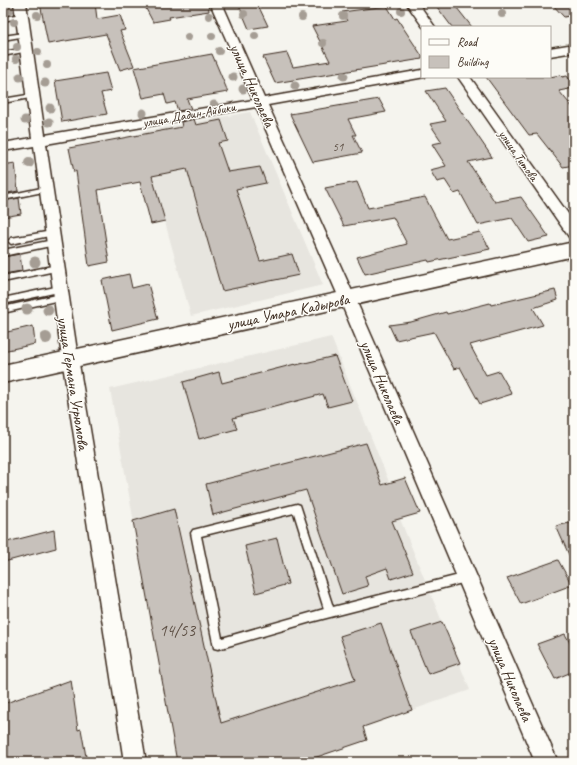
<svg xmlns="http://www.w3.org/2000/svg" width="577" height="765" font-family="Caveat,sans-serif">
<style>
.built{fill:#e7e5df}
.building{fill:#c7c1bb;stroke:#3b2a1e}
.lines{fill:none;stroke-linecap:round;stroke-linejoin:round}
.lane-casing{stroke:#3b2a1e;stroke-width:3}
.street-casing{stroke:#3b2a1e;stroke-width:3}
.secondary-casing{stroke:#3b2a1e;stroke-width:3}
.lane{fill:#fdfcf7;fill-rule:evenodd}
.street{fill:#fdfcf7;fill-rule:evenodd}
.secondary{fill:#fdfcf7;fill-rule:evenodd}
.tree{fill:#a59d94}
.labels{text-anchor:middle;stroke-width:3;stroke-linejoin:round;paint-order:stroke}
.far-number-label{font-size:12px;fill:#5e5045}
.far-street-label{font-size:13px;fill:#3b2a1e;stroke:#fdfcf7}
.street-label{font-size:16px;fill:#3b2a1e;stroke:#fdfcf7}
.near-number-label{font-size:17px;fill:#5e5045}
</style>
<rect width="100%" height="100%" fill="#f5f4ee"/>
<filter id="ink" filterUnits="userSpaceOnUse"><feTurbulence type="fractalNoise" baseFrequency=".025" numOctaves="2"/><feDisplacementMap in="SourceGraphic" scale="8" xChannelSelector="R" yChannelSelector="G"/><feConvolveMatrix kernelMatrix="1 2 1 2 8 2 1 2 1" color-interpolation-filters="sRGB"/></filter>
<g filter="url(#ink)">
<!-- built -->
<g class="built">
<path d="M250,112L323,285L191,316L140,132Z"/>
<path d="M331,337L389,482L405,478L400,519L470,690L363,727L367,740L302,762H177L110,389Z"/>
</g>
<!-- building -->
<g class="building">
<path d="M40,3H95L97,19L120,15L125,30L120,31L134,66L120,70L106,34L48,44Z"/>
<path d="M143,3H208L209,11L169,17L170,19L153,22Z"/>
<path d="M238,3H257L268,26L249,29Z"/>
<path d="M434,3H453L472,27H452Z"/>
<path d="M551,3H574V15L564,17Z"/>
<path d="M387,6L395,19L397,18L402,26L422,56V59L275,83L263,57L287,53L293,67L330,61L312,26L347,21L342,12Z"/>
<path d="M212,54L228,92L187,99L191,109L178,111L175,102L167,104L164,94L143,98L134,68Z"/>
<path d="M106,73L111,91L101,93L107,114L62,122L55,81Z"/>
<path d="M560,75L562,77L567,76L574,85V88L559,91L574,109V165L563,167L537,134L529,135L486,77H550Z"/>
<path d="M445,88L492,157L468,162L495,202L521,197L549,237L528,242L512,218L478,225L460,192L454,194L445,180L437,182L430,170L446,166L432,144L442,142L430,124L446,121L426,91Z"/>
<path d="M379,99L386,112L348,119L356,135H353L362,153L313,162L290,114Z"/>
<path d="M194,119L196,125L221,120L228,141L218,143L228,172L260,167L266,183L236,189L260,261L292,254L299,275L222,291L187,169L152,176L165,221L151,224L140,182L98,190L109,262L89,266L76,171L74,172L69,148L182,127L181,122Z"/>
<path d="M15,163L18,191L3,194V165Z"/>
<path d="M357,182L368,208L425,197L447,239L480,232L490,249L429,262L428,260L365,274L357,257L407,244L393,217L344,226L325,188Z"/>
<path d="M19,198L21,214L3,217V201Z"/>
<path d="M20,254L22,271L3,274V257Z"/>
<path d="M129,274L132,288L148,284L158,319L112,330L102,280Z"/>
<path d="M555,290L558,300L533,308L543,325L470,345L486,375L499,371L512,394L480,404L460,367L454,369L434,332L396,340L389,325L411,322L446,312L447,314L490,303L491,305Z"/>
<path d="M33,326L35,344L3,351V333Z"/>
<path d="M335,356L352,401L328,407L323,394L233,418L237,429L199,439L183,382L219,372L222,383L295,364L296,365Z"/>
<path d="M366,443L382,485L405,478L420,513L392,521L413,572L391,579L387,568L365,576L368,586L342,594L306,490L213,515L206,484Z"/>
<path d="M174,509L221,723L355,680L340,636L381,623L412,710L363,727L367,740L302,762H177L133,521Z"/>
<path d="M574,522V566L556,526Z"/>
<path d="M54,530L56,548L4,562L3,543Z"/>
<path d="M277,538L288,584L256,593L245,546Z"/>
<path d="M558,560L572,585L521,604L507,578Z"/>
<path d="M442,622L460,663L428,674L411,632Z"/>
<path d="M565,634L574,650V671L555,679L537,644Z"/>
<path d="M71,680L78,730L81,729L87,762H6L3,743V704Z"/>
</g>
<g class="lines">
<defs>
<g id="lane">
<path d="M22,14L24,15V17L3,21V17Z"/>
<path d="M24,33L27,35L26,36L3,40V36Z"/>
<path d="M26,48L29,50L28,51L3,56V52Z"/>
<path d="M33,94L36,96L35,97L3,103V99Z"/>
<path d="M46,187L49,189L48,191L3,200V196Z"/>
<path d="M52,231H54L55,233L54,235L11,244L8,241L11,238Z"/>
<path d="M53,240L55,241L56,243L55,245L3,256V250Z"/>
<path d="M57,265L60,266L61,268L60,270L3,282V276Z"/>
<path d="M60,286L64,289L63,291L3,304V298Z"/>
<path d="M61,294L64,295L65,297L64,299L3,313V307Z"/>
<path d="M297,504L300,505L301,508L333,607L467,573L470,575L472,578L470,581L311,622L218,649L214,648L191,533L193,530ZM294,513L324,609L222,638L201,536Z"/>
</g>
<g id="street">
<path d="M14,3H26L45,135L253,100L210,3H222L264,98L422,70V77H425L268,105L355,298L558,762H535L339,298L256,107L46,144L78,358L146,762H124L62,358L34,146L3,151V143L32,138Z"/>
<path d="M406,3H418L435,27H423Z"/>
<path d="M574,44V52L550,56V48Z"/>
<path d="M458,77H470L574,222V238L569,237Z"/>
</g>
<path id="secondary" d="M574,242V256L3,383V365Z"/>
</defs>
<!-- lane casing -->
<use href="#lane" class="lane-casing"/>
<!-- street casing -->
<use href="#street" class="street-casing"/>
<!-- secondary casing -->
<use href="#secondary" class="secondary-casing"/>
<!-- lane -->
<use href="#lane" class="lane"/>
<!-- street -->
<use href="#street" class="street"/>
<!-- secondary -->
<use href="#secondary" class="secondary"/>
</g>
<!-- trees -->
<g class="tree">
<circle cx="10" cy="10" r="4"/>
<circle cx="401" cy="11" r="4"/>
<circle cx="244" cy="14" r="4"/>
<circle cx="502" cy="14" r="4"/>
<circle cx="37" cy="15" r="4"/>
<circle cx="209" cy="16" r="4"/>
<circle cx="343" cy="16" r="4"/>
<circle cx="302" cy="17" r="4"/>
<circle cx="14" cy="22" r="4"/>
<circle cx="212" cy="36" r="4"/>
<circle cx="255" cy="36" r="4"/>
<circle cx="188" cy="37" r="4"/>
<circle cx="323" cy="43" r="4"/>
<circle cx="17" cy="47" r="4"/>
<circle cx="219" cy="51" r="4"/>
<circle cx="38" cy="52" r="4"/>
<circle cx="16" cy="59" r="4"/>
<circle cx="47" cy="65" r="4"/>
<circle cx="344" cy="76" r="4.5"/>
<circle cx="20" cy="77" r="4.5"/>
<circle cx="233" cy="77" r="4.5"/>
<circle cx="45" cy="83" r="4.5"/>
<circle cx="295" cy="86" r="4.5"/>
<circle cx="243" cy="89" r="4.5"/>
<circle cx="214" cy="105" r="4.5"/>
<circle cx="50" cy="108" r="4.5"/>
<circle cx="143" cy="113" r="4.5"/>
<circle cx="25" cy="120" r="4.5"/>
<circle cx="49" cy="122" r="4.5"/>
<circle cx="29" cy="163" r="5"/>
<circle cx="35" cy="262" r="5.5"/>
<circle cx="27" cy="309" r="5.5"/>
<circle cx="48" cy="310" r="5.5"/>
<circle cx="46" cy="338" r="6"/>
</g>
</g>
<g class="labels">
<!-- far-number labels -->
<g class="far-number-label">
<text x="338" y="151">51</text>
</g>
<!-- far-street labels -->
<g class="far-street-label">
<text transform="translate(189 114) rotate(-10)" y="5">улица Дадин-Айбики</text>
<text transform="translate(519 155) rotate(55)" y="5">улица Титова</text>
</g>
<!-- street labels -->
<g class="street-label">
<text transform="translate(253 85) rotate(66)" y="6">улица Николаева</text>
<text transform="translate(288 311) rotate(-12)" y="6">улица Умара Кадырова</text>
<text transform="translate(383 382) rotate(67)" y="6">улица Николаева</text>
<text transform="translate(74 383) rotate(81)" y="6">улица Германа Угрюмова</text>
<text transform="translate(511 679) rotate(67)" y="6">улица Николаева</text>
</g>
<!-- near-number labels -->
<g class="near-number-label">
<text x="177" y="636">14/53</text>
</g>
</g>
<!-- margin -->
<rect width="577" height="765" fill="none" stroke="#fdfcf7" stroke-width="16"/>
<rect x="8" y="8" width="561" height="749" fill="none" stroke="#3b2a1e" stroke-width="1.5" filter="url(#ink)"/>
<!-- legend -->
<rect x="421" y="26" width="130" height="52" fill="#fdfcf7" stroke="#afa8a0"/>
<rect x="429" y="39" width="20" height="6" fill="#fdfcf7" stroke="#afa8a0"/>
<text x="457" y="46" font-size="12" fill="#3b2a1e">Road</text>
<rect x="429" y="56" width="20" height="12" fill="#c7c1bb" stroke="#afa8a0"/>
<text x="457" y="66" font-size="12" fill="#3b2a1e">Building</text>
</svg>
